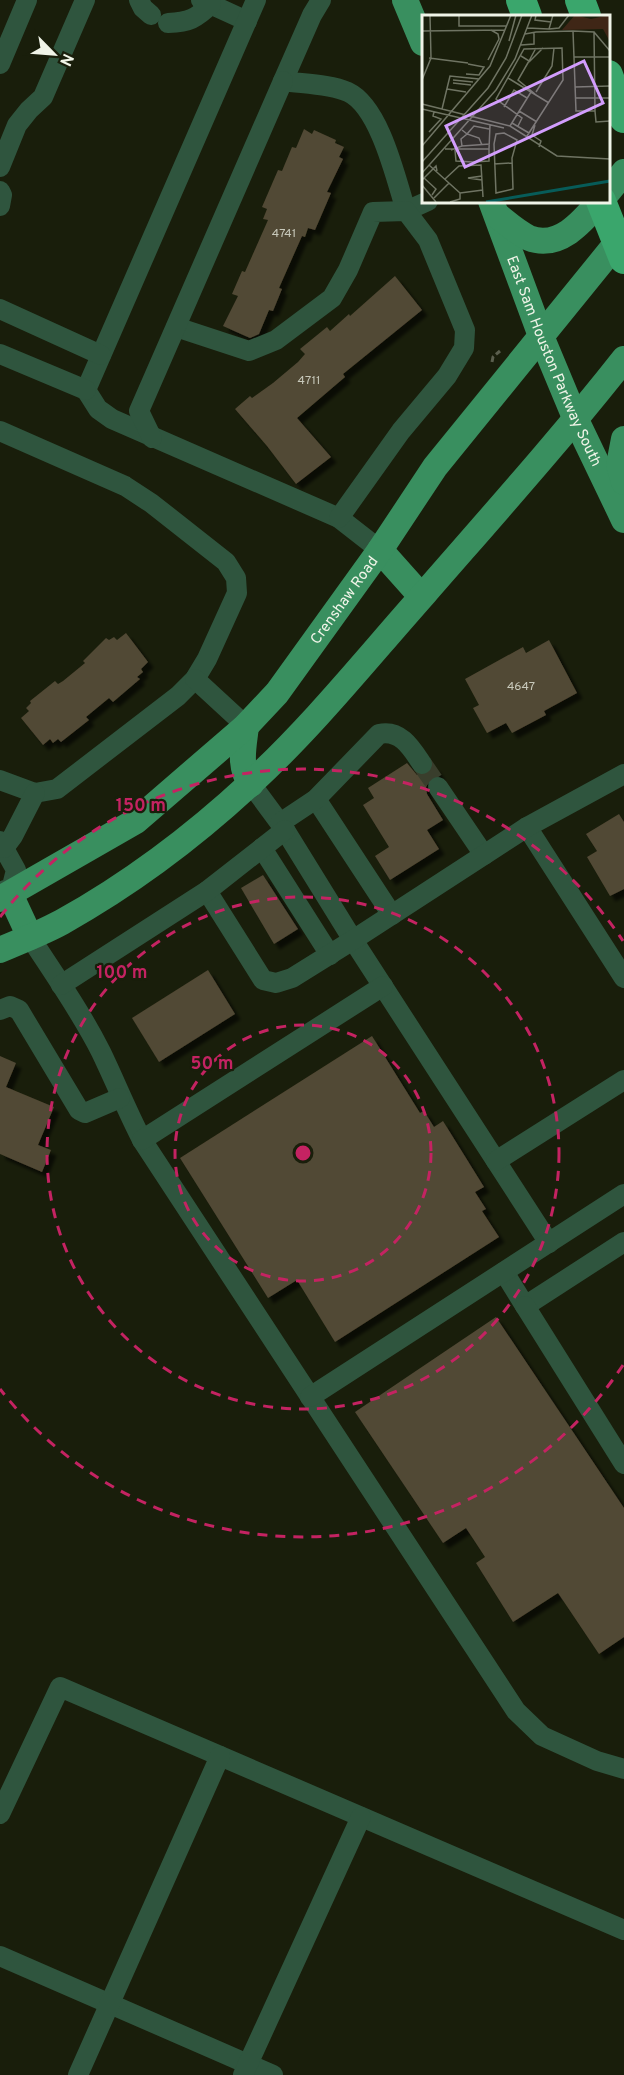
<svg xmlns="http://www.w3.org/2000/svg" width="624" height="2075" font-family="Overpass,sans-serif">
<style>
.building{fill:#514834;filter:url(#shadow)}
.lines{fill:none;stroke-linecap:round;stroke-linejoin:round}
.minor-tunnel{stroke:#393e2c;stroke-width:20;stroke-dasharray:20 10;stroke-linecap:butt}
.path{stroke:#5b5f4e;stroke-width:3;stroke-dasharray:6 3;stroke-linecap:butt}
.minor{stroke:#2f553e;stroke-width:20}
.major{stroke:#398f5f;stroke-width:26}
.highway{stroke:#3aa66c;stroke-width:30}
.highway-bridge{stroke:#3aa66c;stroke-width:30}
.ring{fill:none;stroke:#c42362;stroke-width:3;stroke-dasharray:10 8}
.labels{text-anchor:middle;stroke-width:4.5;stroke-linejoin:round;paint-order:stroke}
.number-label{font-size:12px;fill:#c8c9bb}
.street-label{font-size:15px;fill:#f0f4e8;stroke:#191e0b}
.inset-river{fill:none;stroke:#075c59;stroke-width:3}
.inset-road{fill:none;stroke:#6f7463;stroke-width:1.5}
.view{fill:#d29dfd;fill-opacity:0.15;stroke:#d29dfd;stroke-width:3}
.inset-edge{fill:none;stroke:#f0f4e8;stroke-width:3}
.centre{fill:#c42362;stroke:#191e0b;stroke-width:3}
.ring-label{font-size:18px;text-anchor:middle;font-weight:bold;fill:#c42362;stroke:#191e0b;stroke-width:4.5;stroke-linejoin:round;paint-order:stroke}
</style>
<defs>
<filter id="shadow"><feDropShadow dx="5.5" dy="5.5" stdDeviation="1.5" flood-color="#0009"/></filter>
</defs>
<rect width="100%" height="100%" fill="#191e0b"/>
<!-- building -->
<g class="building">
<path d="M304,129L312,134L314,130L336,140L335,143L344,147L339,157L343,159L327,192L331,193L315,230L308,228L305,237L302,236L279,288L282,289L273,311L269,310L259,334L250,338L223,326L238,296L232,294L242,271L245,272L268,220L263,219L267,209L262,207L278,170L282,171L292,147L296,148Z"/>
<path d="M395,276L422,310L343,374L345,377L297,418L331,457L296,484L267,446L235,409L250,396L252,398L273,383L298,362L305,354L300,349L327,327L330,331L349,314L350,316Z"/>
<path d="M126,633L148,662L141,669L143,672L137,677L140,679L113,702L109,698L86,717L89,720L61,742L58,739L53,743L50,739L43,745L21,718L29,711L26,708L31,703L30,701L55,681L58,684L63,681L85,663L83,661L106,638L109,640L114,637L117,640Z"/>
<path d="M549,640L577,693L544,711L546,715L512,733L506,723L487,733L473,708L479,705L465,679L523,647L526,653Z"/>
<path d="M407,763L417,775L428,774L434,766L440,775L431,777L426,787L427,794L443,820L427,830L439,849L390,880L375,856L389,847L363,805L374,798L368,788Z"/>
<path d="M619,814L624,822V889L610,896L587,857L597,851L586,834Z"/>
<path d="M263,875L298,929L274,944L241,888Z"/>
<path d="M208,970L235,1014L159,1062L132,1018Z"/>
<path d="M372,1036L420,1113L424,1111L434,1127L443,1121L484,1187L475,1192L486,1209L482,1211L499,1237L335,1342L297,1280L268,1298L180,1158Z"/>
<path d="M0,1056L16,1063L6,1087L54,1107L38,1145L51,1150L42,1172L0,1154Z"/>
<path d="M496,1317L624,1508V1637L599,1654L558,1593L513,1622L476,1563L485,1557L466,1528L443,1543L355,1412Z"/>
</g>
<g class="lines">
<!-- minor-tunnel -->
<path class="minor-tunnel" d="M422,764L438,787"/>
<!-- path -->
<path class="path" d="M492,362L493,357L500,351"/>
<!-- minor -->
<g class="minor">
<path d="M139,0L143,8L151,15"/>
<path d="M201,0L247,21"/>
<path d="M256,0L86,390L98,409L112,419L339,518L380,550"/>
<path d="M321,0L312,15L283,81C304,84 329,84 348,92C380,107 396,179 406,211L428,201"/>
<path d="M168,23C189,22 196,19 211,4"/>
<path d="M0,64L27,0"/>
<path d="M0,167L17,125L29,110L43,97L85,0"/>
<path d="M0,191L2,195L0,206"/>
<path d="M0,309L101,355"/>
<path d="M176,327L249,351L276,340L332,298L348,270L373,212L406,211L428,240L465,330L464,348L447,376L401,431L339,518"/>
<path d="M0,354L86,390"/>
<path d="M0,431L125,486L151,503L226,562L236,578L237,593L207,659L195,679L178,696L57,789L35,793L0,780"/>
<path d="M152,438L139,411L283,81"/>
<path d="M195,679L246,726"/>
<path d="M251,784L285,830L353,940L549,1243"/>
<path d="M438,787L484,855"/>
<path d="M316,799L392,915"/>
<path d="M280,823L316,799L379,734C401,729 412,749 422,764"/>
<path d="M527,827L624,978"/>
<path d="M0,841L16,870L10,894L5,890"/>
<path d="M4,848L13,836L35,793"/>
<path d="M262,848L330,955"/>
<path d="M207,891L263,980L276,983L292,978L353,940L527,827L624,774"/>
<path d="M30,937C54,974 81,1012 101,1052C115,1081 127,1111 142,1140L516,1711L542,1736L597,1761L624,1769"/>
<path d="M61,985L207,891L285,830"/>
<path d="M0,1010L10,1006L19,1010L79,1110L85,1113L120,1098"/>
<path d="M142,1140L383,986"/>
<path d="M496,1161L624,1080"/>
<path d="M504,1272L525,1306L624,1242"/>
<path d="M525,1306L624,1464"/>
<path d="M310,1397L624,1194"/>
<path d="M0,1814L60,1687L624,1930"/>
<path d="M0,1956L273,2075"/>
<path d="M78,2075L220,1756"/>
<path d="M243,2075L361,1817"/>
</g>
<!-- major -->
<g class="major">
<path d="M405,0L423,43"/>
<path d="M608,192L624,172"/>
<path id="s1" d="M491,201L541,336L576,420L624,520"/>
<path d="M498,216C508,224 518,233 529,238C559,250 583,221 600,201"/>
<path d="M624,439L619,465L624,482"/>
<path d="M380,550L421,596"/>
<path d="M246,726C244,746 238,766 251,784"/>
<path d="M10,894L30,937"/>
<path id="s2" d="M0,899L136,821L246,726L277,693L380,550L435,467L624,234"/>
<path d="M0,950C20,941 42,933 62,922C130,884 194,836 251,783C314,725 368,657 425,593C492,516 561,439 624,359"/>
</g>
<!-- highway -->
<g class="highway">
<path d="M521,0L527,16"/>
<path d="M580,0L586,16"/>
<path d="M608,75L624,118"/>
</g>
<!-- highway-bridge -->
<path class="highway-bridge" d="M601,201L624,259"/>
</g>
<!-- distance rings -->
<g class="ring">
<circle cx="303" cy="1153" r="128"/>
<circle cx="303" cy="1153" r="256"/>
<path d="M623 1365A384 384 0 0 1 0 1389M0 917A384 384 0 0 1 623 941"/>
</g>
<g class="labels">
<!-- number labels -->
<g class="number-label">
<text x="284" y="237">4741</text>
<text x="309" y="384">4711</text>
<text x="521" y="690">4647</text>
</g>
<!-- street labels -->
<g class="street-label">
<text dy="5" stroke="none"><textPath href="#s1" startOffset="172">East Sam Houston Parkway South</textPath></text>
<text dy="5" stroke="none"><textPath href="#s2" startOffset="462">Crenshaw Road</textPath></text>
</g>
</g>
<!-- overview -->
<g transform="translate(422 15)">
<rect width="188" height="188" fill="#191e0b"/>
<path d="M153,0L169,4L187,0V25L181,14L140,15Z" fill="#3f2616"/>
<path class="inset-river" d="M64,187L188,166"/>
<path class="inset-road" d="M37,0V11H85M114,0L113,5L129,7M105,13L127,14L131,0M127,14L137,13L147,0M0,16L83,15M172,17L188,36M103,19L114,17L151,16L172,17L173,96H154L151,16M87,26L94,0M99,30L112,29V17M99,41L107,46L114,33M152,42H188M7,43L46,48M66,45L77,24L76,19L69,15M107,46L96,65L113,79M107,47L121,33M44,59L57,60L62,52L46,49M86,63L127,88M0,65L9,43L8,0M31,65L51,67M31,68L49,70M153,72L188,71M25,74L44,77M114,77L130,51L132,33M153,83H188M0,89L88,111L135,141L188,144M82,92L92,75L105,83M0,94L82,113M20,94L28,61L57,64M97,96L115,107M173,96L174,107L188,106M90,108L107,118M113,110L110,120L119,126L117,132M88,111L109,77M96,111L100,103L74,84L102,34L140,33L141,65L105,121M7,117L19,104L11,101L12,97M82,118L95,125L90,143L91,174L74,178L72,129L74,119ZM60,130L57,123L45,119L52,111L67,114M0,131L68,51L89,0M40,131L68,129M23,134H67L68,110M29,135L40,131L39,124L45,119L40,115M33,135L34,146L51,147L67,146V134M0,147L66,73L84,43L100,0M72,149L90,148M7,150L38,178V184L28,187M0,158L74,75L93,44L110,0M60,161L46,163L60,165M2,163L14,174L10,180M23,164L37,151L59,150L61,182M0,165L14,151L15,156M0,170L14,187M38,178L61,175M12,183L27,168"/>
<path class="view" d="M162,46L181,88L43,152L24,111Z"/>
<rect width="188" height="188" class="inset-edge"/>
</g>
<circle cx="303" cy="1153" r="9" class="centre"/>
<g class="ring-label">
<text x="141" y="811">150 m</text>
<text x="122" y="978">100 m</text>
<text x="212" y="1069">50 m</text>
</g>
<!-- north arrow -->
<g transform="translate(54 54) rotate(115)" stroke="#191e0b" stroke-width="4.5" paint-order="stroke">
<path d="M0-4.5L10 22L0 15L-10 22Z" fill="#f0f4e8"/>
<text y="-9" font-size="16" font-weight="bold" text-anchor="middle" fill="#f0f4e8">N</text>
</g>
</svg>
